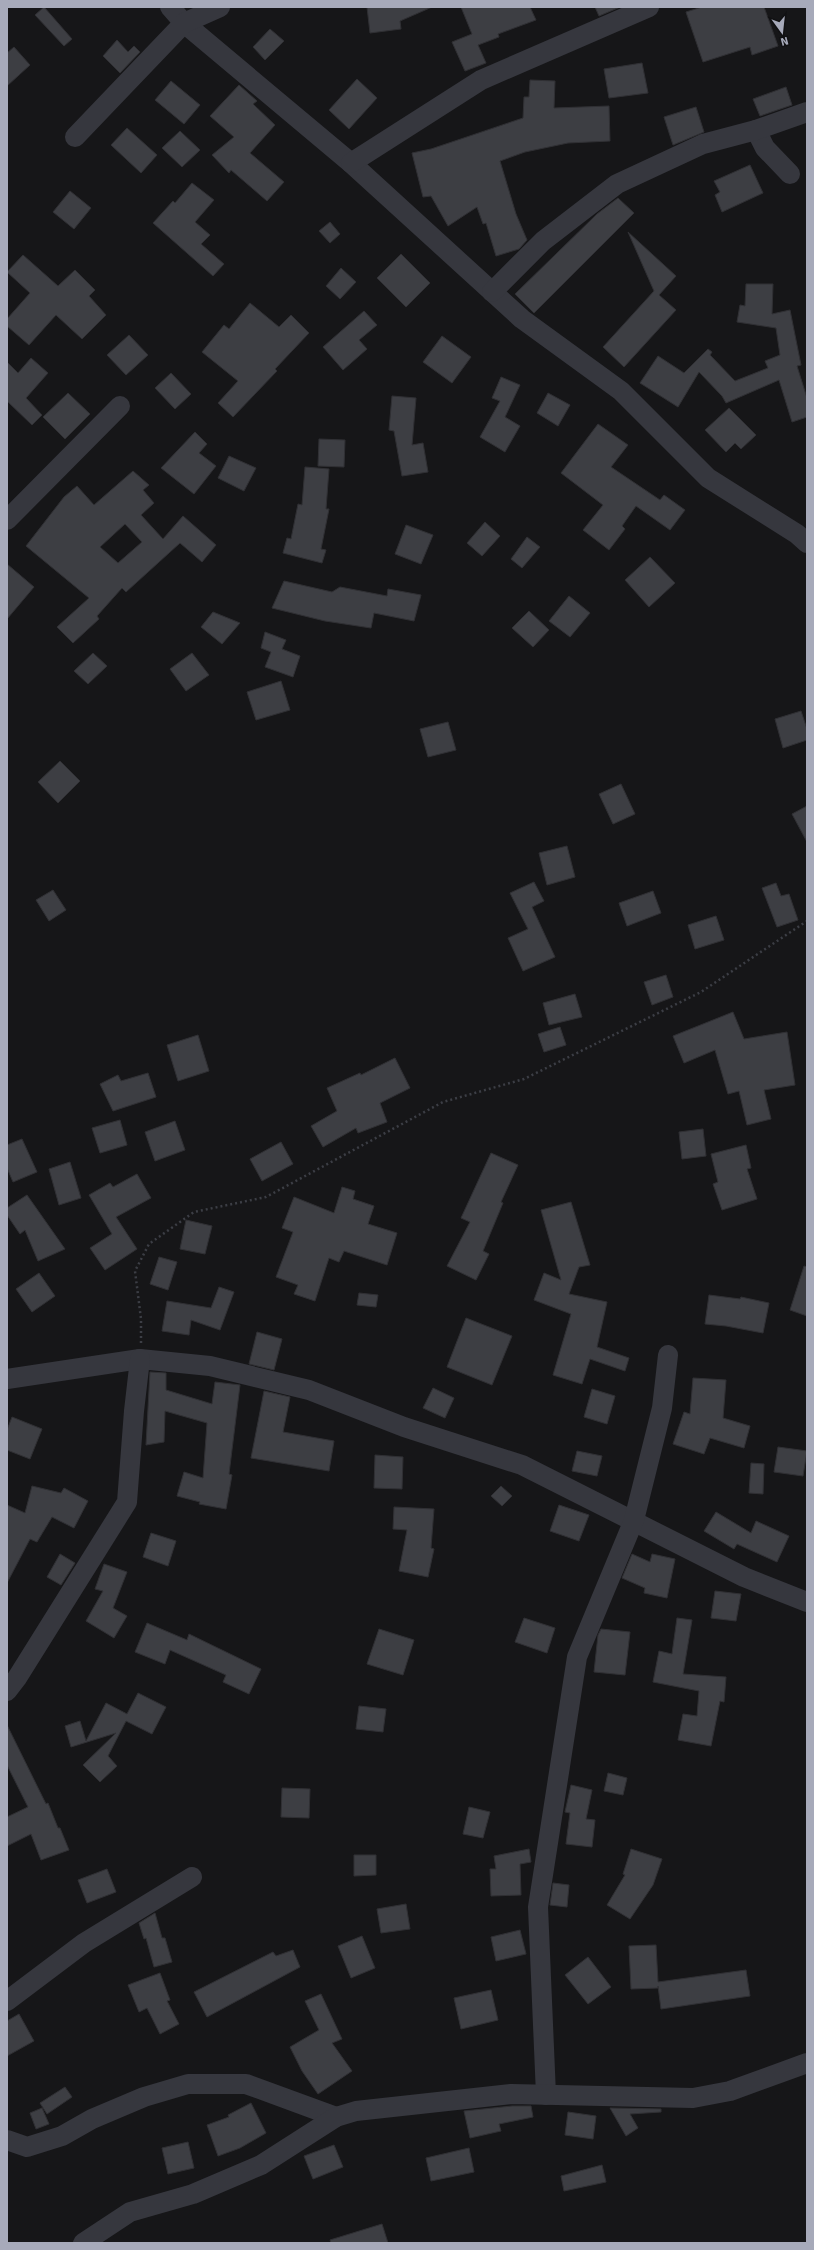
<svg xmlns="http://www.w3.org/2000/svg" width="814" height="2250" font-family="Signika,sans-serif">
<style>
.building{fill:#3d3e43;stroke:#303034;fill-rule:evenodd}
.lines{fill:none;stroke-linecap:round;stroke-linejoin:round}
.path{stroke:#3c3e45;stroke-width:2.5;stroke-dasharray:2 3;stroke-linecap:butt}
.street{stroke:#36373e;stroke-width:20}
</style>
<rect width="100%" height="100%" fill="#161618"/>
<!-- building -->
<g class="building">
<path d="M44,7L72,39L64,46L35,15Z"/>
<path d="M367,7H432L400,21L401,29L370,33Z"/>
<path d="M461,7H530L536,20L498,34L499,37L478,45L486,63L465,71L452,42L472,34Z"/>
<path d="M595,7H620L599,16Z"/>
<path d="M702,7H764L778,46L752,55L750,47L703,62L686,12Z"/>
<path d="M270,29L284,41L265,60L253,47Z"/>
<path d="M117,40L128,52L134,46L140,52L120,73L103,56Z"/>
<path d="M14,47L30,65L7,86V53Z"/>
<path d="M642,63L648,93L609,98L604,69Z"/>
<path d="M357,79L377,98L349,129L329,110Z"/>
<path d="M530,80L555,81L554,108L609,106L610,141L568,143L525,152L500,161L516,214L527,240L519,249L496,256L486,223L483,224L477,207L448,226L431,196L423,197L412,153L431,149L523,118L524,97H529Z"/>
<path d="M171,81L200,105L184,124L155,100Z"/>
<path d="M239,85L257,101L253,104L275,125L250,153L284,182L267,201L231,170L229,173L212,155L234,137L210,116Z"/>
<path d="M786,87L792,105L760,116L753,99Z"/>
<path d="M696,107L704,132L673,145L664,117Z"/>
<path d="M127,128L157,155L141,173L111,145Z"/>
<path d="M180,131L200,150L182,167L162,148Z"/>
<path d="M750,165L763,193L722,212L715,195L720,192L714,181Z"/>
<path d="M192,183L214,200L195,222L210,235L201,244L224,264L213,276L153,223L173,201L175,203Z"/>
<path d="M70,191L91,208L74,229L53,212Z"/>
<path d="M618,198L634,213L534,313L515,294L597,214Z"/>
<path d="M330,222L340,234L330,243L319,231Z"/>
<path d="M628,232L676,276L659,295L676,310L624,367L603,347L654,291Z"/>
<path d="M401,254L430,283L406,307L377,278Z"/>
<path d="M23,255L58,286L75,270L95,290L89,296L106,315L82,339L56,315L29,345L7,326V319L30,293L7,272Z"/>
<path d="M341,268L356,282L340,299L326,286Z"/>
<path d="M746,284H773L772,314L790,310L801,365L797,366L807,398V417L792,422L779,380L726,403L722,396L699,372L678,407L640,383L658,356L684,373L708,349L712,352L710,355L735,381L768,368L765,361L780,355L776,328L737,322L740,305L745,306Z"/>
<path d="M250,303L279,327L291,315L309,333L275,369L277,371L233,417L218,403L238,381L202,352L224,325L229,329Z"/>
<path d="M364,311L377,325L359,340L367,349L343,370L323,347Z"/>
<path d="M129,335L148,355L126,375L107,355Z"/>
<path d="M442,336L471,357L452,383L423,362Z"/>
<path d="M31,358L48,373L26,398L42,415L32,425L7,401V362L18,373Z"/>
<path d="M171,373L191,394L175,409L155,388Z"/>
<path d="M501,377L520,385L505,417L520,426L505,452L480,437L500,401L492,398Z"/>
<path d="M68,393L90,414L65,439L43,417Z"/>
<path d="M548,393L570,405L558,426L537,413Z"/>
<path d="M392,396L416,398L412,445L423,443L428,472L402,476L394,431L389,430Z"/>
<path d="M729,408L756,435L741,449L735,443L726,452L705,430Z"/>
<path d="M598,424L628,445L611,467L660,500L664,495L685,510L670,530L636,506L622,526L625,529L609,550L583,530L603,505L561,473Z"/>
<path d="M195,432L207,444L199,453L216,466L194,494L161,468Z"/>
<path d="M319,439L345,440L344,467L318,466Z"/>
<path d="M229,456L256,468L244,491L218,478Z"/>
<path d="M305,467L329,469L326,509H329L321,549L326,550L322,563L283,553L287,538L291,539L298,504L302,505Z"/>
<path d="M133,471L149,485L143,490L154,503L141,515L163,539L183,516L216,545L202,562L180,543L126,592L122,588L97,616L99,619L73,643L57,627L89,598L26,546L64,497L77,486L94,505ZM125,524L142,542L118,563L100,547Z"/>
<path d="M485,522L500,536L482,556L467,543Z"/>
<path d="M406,525L433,535L421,564L395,554Z"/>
<path d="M527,537L540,547L522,568L511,559Z"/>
<path d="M650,557L675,583L649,607L625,580Z"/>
<path d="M7,564L34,587L7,619Z"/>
<path d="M284,581L332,592L340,587L387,596L388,589L421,595L414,621L374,613L371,628L325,621L272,608Z"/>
<path d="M569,596L590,613L570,637L549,621Z"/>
<path d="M529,611L549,630L533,647L512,628Z"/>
<path d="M213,612L240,623L222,644L201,627Z"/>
<path d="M265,632L286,640L282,649L300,656L293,677L265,667L271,652L261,648Z"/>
<path d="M93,653L107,666L88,684L74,671Z"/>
<path d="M192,653L209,675L186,691L170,669Z"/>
<path d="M281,681L290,710L256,720L247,692Z"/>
<path d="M801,711L807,729V740L783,748L775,719Z"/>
<path d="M448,722L456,750L428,757L420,729Z"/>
<path d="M60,761L80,781L58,803L38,782Z"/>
<path d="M621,784L635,814L613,824L599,794Z"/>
<path d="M807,806V842L792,814Z"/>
<path d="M567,846L575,877L547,885L539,853Z"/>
<path d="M534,882L544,901L532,907L555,957L523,971L508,938L528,929L510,893Z"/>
<path d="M776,883L781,896L789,894L798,920L777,927L762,888Z"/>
<path d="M53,890L66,910L49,921L36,900Z"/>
<path d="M653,891L661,913L627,926L619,903Z"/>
<path d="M716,916L724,940L695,949L688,925Z"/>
<path d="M666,975L673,997L652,1005L644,982Z"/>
<path d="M575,994L582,1017L549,1025L543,1003Z"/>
<path d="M733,1012L744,1039L787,1032L795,1085L764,1090L771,1119L747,1125L739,1091L728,1094L715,1050L684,1063L673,1036Z"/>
<path d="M560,1027L566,1045L544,1052L538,1034Z"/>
<path d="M198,1035L209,1071L178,1081L167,1045Z"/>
<path d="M395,1058L410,1088L380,1103L387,1122L358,1133L356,1128L323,1147L311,1126L337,1111L327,1088L360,1073L361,1075Z"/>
<path d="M148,1073L156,1097L113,1111L100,1084L118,1075L121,1081Z"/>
<path d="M120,1120L127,1145L100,1153L92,1128Z"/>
<path d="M175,1121L185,1150L155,1161L145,1132Z"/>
<path d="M703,1129L706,1156L682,1159L679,1132Z"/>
<path d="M22,1139L37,1172L13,1182L7,1168V1145Z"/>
<path d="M281,1142L293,1164L262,1181L250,1159Z"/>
<path d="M746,1145L751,1168L747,1169L757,1199L722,1210L713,1184L718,1182L711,1154Z"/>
<path d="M491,1153L518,1165L501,1202L503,1203L483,1251L489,1254L476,1280L447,1266L470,1222L461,1218Z"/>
<path d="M70,1162L81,1198L59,1205L49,1169Z"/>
<path d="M137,1174L151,1198L116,1217L137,1249L105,1270L90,1248L112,1234L89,1195L110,1183L113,1187Z"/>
<path d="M342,1187L355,1191L353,1199L374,1206L368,1224L397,1233L387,1265L344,1251L339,1262L329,1258L315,1301L294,1294L298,1285L276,1277L293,1232L282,1228L294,1197L334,1213Z"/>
<path d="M27,1195L65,1249L38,1261L25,1230L20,1234L7,1215V1208Z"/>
<path d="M571,1202L590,1265L579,1267L569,1294L607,1302L597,1347L629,1358L625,1371L590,1359L582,1384L553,1375L571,1314L534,1300L544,1273L561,1280L541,1210Z"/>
<path d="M186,1220L212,1226L205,1254L180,1249Z"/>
<path d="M159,1257L177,1262L168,1290L150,1284Z"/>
<path d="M804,1266L807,1267V1316L790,1310Z"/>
<path d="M39,1273L55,1296L32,1312L16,1289Z"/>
<path d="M219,1287L234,1292L220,1330L191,1320L189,1335L162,1331L167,1301L211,1308Z"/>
<path d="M359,1293L378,1295L376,1307L357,1305Z"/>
<path d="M709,1295L740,1299L741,1297L769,1303L763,1333L726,1326L705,1324Z"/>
<path d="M466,1318L512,1336L492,1385L447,1367Z"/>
<path d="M257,1332L282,1339L274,1370L249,1364Z"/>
<path d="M150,1372L166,1373V1390L212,1404L215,1382L240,1385L229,1474L232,1475L226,1509L199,1504L200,1502L177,1496L184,1472L203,1478L207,1423L165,1411L164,1442L146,1445Z"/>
<path d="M693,1378L726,1380L723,1418L750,1426L744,1448L710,1438L704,1454L673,1444L684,1412L690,1414Z"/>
<path d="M433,1388L454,1398L445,1418L423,1408Z"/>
<path d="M592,1389L615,1396L607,1424L584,1417Z"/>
<path d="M264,1391L290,1397L283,1432L334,1441L329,1471L251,1458Z"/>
<path d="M12,1417L42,1429L30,1459L7,1450V1430Z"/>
<path d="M778,1447L807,1451L803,1476L774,1472Z"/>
<path d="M577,1451L602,1456L597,1476L572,1471Z"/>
<path d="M375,1455L403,1457L402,1489L374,1488Z"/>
<path d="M751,1463L764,1464L763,1494L749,1493Z"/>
<path d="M32,1486L61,1493L64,1488L88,1501L74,1528L52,1517L37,1542L30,1539L7,1583V1505L25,1513Z"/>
<path d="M501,1486L512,1496L502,1506L491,1496Z"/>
<path d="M559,1505L589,1515L579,1541L550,1531Z"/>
<path d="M394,1507L434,1509L431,1548L434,1549L428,1577L399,1571L407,1530L393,1529Z"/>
<path d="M716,1512L751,1533L756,1521L789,1536L777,1562L737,1544L734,1549L704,1531Z"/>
<path d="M151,1533L176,1541L168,1566L143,1557Z"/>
<path d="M60,1554L75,1563L61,1585L47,1577Z"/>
<path d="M632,1554L650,1562L652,1554L675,1559L667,1598L644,1593L645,1588L622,1578Z"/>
<path d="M104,1564L127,1572L113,1608L127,1616L114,1638L86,1621L103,1591L95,1589Z"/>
<path d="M715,1591L741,1594L736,1621L711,1618Z"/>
<path d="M524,1618L555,1628L547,1653L515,1642Z"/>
<path d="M677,1618L692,1620L683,1674L726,1677L724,1702L720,1701L711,1746L678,1740L683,1714L697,1716L699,1691L653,1682L659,1651L672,1654Z"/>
<path d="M147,1623L187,1640L189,1634L261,1669L249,1694L223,1682L226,1675L170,1650L165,1664L135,1652Z"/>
<path d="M379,1629L414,1640L403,1675L367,1664Z"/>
<path d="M601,1629L630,1632L625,1675L594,1672L598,1635Z"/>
<path d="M138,1693L166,1707L152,1734L126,1721L108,1756L117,1766L100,1782L83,1765L116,1733L71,1747L65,1726L80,1721L86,1741L106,1703L127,1714Z"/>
<path d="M359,1706L386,1709L383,1732L356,1729Z"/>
<path d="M7,1725L46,1804L48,1803L58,1828H60L69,1850L41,1860L31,1834L7,1846V1817L28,1807L7,1765Z"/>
<path d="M608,1773L627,1778L623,1795L604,1791Z"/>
<path d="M571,1785L592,1790L586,1819L595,1820L592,1847L566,1844L570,1813L565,1812Z"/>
<path d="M282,1788L310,1789L309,1818L281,1817Z"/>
<path d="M469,1807L490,1812L483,1838L463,1834Z"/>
<path d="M529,1849L531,1862L520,1864L521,1895L491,1896L490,1869H496L494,1856Z"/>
<path d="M631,1849L662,1859L653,1885L630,1919L607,1905L625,1875L623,1874Z"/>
<path d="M354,1855H376V1875L354,1876Z"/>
<path d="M107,1869L116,1892L87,1903L78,1880Z"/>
<path d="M553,1883L569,1885L567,1907L550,1905Z"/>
<path d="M406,1904L410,1929L381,1933L377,1909Z"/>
<path d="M155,1913L162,1938H165L172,1962L154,1967L146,1938L144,1939L139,1923Z"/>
<path d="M520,1930L526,1954L496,1961L491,1937Z"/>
<path d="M362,1936L375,1968L351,1978L338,1946Z"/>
<path d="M656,1945L658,1982L746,1970L750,1996L661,2009L658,1986V1988L631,1989L629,1946Z"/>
<path d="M293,1950L300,1967L207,2017L194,1992L273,1952L276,1956Z"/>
<path d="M588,1957L611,1987L588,2004L565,1975Z"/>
<path d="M160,1973L170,2000L167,2001L179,2024L160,2034L147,2008L139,2012L128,1985Z"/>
<path d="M491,1990L498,2020L461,2029L454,1998Z"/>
<path d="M321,1994L342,2039L332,2043L352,2071L318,2094L302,2071L290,2047L319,2030L305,2001Z"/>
<path d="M19,2014L34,2041L7,2056V2021Z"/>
<path d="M65,2087L72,2097L47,2114L40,2103Z"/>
<path d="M251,2103L266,2133L240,2148L218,2156L207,2125L229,2117L228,2115Z"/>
<path d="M512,2106H531L533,2117L499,2124L501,2131L470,2138L464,2111Z"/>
<path d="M42,2108L49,2124L36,2129L30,2113Z"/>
<path d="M610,2108L661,2109V2112L630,2114L638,2128L626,2136Z"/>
<path d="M568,2112L596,2116L593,2139L565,2135Z"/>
<path d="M188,2142L194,2168L168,2174L162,2148Z"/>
<path d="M334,2145L343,2167L313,2179L304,2156Z"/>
<path d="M469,2148L474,2172L431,2181L426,2158Z"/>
<path d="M602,2165L606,2182L564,2191L561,2176Z"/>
<path d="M382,2224L388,2243H331L330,2240Z"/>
</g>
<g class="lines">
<!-- path -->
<path class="path" d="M141,1343V1319L135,1271L149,1244L194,1212L266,1197L443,1102L524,1079L701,992L807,921"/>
<!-- street -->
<g class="street">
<path d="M170,7L184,23L351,163L522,319L621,391L708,478L797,534L807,543"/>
<path d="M756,130L765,148L790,174"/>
<path d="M75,137L184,23L220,7"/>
<path d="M351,163L481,80L649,7"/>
<path d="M492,292L543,241L617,184L703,144L756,130L807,112"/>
<path d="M7,520L120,406"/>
<path d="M7,1379L140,1359L210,1366L309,1390L404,1427L522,1465L744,1577L807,1602"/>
<path d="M7,1691L17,1678L127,1502L134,1411L140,1359"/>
<path d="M7,2001L84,1943L192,1877"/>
<path d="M546,2095L538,1907L577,1657L634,1520L662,1408L668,1355"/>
<path d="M7,2140L27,2147L62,2136L92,2119L144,2097L188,2084H246L336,2117"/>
<path d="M83,2243L130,2212L193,2194L261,2165L336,2117L356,2111L511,2094L693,2098L730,2091L807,2063"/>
</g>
</g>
<!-- border -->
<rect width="814" height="2250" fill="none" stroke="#a7aaba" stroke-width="16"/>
<!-- north arrow -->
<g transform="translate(782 32) rotate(165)" stroke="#111113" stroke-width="3" paint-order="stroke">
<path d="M0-3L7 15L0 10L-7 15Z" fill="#a7aaba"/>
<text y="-6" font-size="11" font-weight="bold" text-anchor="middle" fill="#a7aaba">N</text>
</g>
</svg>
